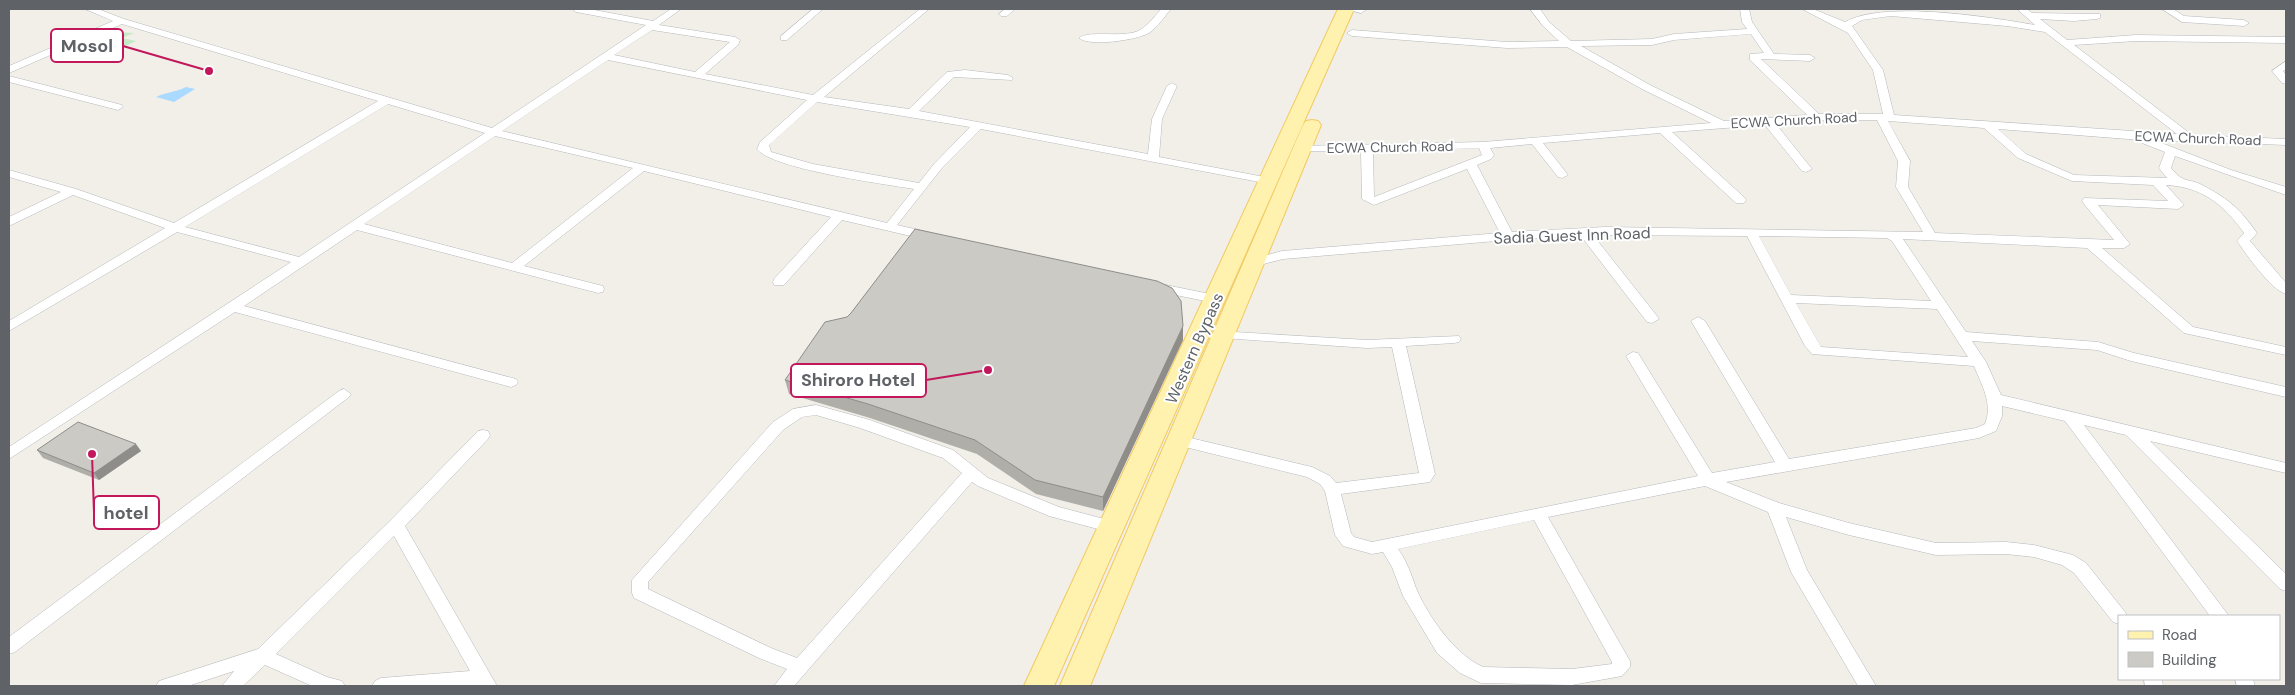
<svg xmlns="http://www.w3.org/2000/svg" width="2295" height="695" font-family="'DM Sans',sans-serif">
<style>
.green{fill:#c5e8c5}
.water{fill:#aadaff}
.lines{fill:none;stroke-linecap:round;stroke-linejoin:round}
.minor-casing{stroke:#b5b8bc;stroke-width:1}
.primary-casing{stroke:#f2c960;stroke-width:2}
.minor{fill:#fff;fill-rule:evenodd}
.primary{fill:#fff2af;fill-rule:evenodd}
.wall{fill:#afaea9}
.shaded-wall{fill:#8f8d8a}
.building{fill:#cccac5;stroke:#8f8d8a}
.labels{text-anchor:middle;stroke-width:4;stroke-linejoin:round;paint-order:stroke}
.far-street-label{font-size:14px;fill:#5f6368;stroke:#fff}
.street-label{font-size:16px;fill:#5f6368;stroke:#fff}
.leader{fill:none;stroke:#c2185b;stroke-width:2}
.callout-dot{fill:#c2185b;stroke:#fff;stroke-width:2}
.callout{fill:#fff;stroke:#c2185b;stroke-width:2}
.callout-label{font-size:18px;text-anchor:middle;font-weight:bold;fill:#5f6368}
</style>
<rect width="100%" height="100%" fill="#f1efe8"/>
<!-- green -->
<path class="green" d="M114,32L134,33L122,38L136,41L105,56L75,50Z"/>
<!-- water -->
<path class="water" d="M186,87L195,89L174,102L156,97C167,92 176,92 186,87Z"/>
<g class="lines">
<defs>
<g id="minor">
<path d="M85,9H98L124,19L492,128L646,25L576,12L572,9H589L653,21L671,9H681L659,25L735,37L740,40L738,45L705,74L813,95L920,9H929L824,97L909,109L947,72L965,70L1008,75L1013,78L1012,80L954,77L919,111L1148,154L1152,119L1167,86L1172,83L1177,86L1162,119L1159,157L1270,178L1276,181L1270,184L981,129L942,168L897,225L932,233L934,236L932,239L928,240L842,220L784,285H774L773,282L774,279L831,217L644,171L524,266L603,286L604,289L603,292L598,293L357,230L244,306L516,379L518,382L516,385L511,387L235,312L9,459V447L291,262L177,232L9,331V321L165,228L73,195L9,226V217L61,192L9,177V170L76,189L174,223L378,101L122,24L9,73V66L113,21ZM652,30L730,42L695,72L614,55ZM608,60L807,100L760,142L757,149C772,169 884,184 914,189L887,223L502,131ZM817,102L970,127L934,164L919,183L813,164L771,152L769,145ZM388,104L485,133L299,257L185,227ZM495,136L633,168L512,263L364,224Z"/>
<path d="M813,9H823L787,40H781V36Z"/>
<path d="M1005,9H1015L1007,16H1001L999,14Z"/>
<path d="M1161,9H1171C1164,17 1158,27 1149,33C1137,40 1090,47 1079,38C1089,30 1122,38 1138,31C1148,26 1154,17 1161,9Z"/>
<path d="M1345,9H1365L1366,10L1361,13Z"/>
<path d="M1530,9H1540L1549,22L1571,41L1652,39L1674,34L1747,29L1742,22L1740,9H1749L1752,22L1774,54L1810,55L1815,58L1810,61L1761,59L1819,114H1883L1873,70L1848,33L1802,9H1813L1845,22C1883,0 1990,17 2035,25L2017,9H2027L2032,13L2100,14V18L2097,19L2074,21L2040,19L2067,40L2136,35L2286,37V43L2136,41L2074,45L2192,135L2286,139V145L2154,140L2231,170L2286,187V195L2175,156L2171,168C2185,185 2188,177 2204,186C2230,200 2240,209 2257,233L2250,241L2286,283V294C2271,290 2246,254 2237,241L2244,233C2224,205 2203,187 2166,185L2184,205L2178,209L2098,205L2130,244L2124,248H2102L2193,327L2286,347V355L2184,333L2087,248L1903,239L1966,332L2098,342L2134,353L2286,387V397L2131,361L2097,350L1972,341L1986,362L2001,395L2286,463V473L2150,441L2286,574V591L2280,589L2126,435L2084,425L2229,616H2210L2065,421L2002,406V416L1996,431L1979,438L1726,482L1779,503L1849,523L1936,543L2006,542L2034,545L2073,555L2086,563L2125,612L2127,616H2119V624L2113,622L2074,573L2062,565L2034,557L2006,554L1936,555L1849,535L1786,517L1807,570L1876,686H1858L1791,572L1768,512L1705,486L1548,517L1630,661V667L1622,676L1572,685L1481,683L1460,673L1437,653L1403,596L1392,567L1383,552L1372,554L1343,546L1335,535L1325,491L1320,484L1307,477L1173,444L1171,440L1173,436L1178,435L1312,467L1330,476L1336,483L1419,473L1392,347L1367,348L1223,338L1218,337L1216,334L1218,331L1367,340L1459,336L1461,339L1459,342L1454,343L1406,346L1435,474L1430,482L1341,494L1351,533L1354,537L1372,542L1698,476L1626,356L1633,352L1638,353L1712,473L1775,462L1691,321L1698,317L1705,321L1789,459L1976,428L1985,424C1993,403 1982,386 1974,366L1812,354L1805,346L1747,236L1593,235L1657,316L1659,319L1652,323L1647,322L1581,236L1508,240L1283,259L1256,266L1252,265L1250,262L1252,259L1282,251L1500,233L1467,169L1374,205L1362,199L1361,152L1301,151L1295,148L1297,146L1483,142L1711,123L1642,89L1567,47L1507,48L1352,36L1347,33L1352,30L1507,42L1559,41L1543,26ZM1891,16L2007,26L2045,32L2177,134L1894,115L1883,70L1852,26L1862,20ZM1751,34L1764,53L1750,54V60L1807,115L1724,121L1650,85L1581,46L1652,45L1674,40ZM1816,120H1877L1898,161L1896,187L1923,232L1605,227L1512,232L1477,165L1491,159L1494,155L1490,148L1532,144L1558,177L1562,178L1568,175L1543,143L1660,133L1736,203H1744L1746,200L1744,197L1672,132L1765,125L1802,171L1806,172L1812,169L1776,124ZM1888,121L1984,128L2018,158L2072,181L2153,185L2168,201L2084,198L2082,201L2084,204L2114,240L1935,233L1908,187L1910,161ZM1998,129L2141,140L2142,143L2165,152L2159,168L2167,178L2074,175L2026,154ZM1479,148L1482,155L1374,197L1373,152ZM1759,236L1887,238L1892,241L1931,301L1791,295ZM1796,303L1937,309L1968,357L1821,347ZM1534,520L1612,662V664L1572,669L1483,667C1454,654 1428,616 1416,588C1411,574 1407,561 1398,549Z"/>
<path d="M2162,9H2173L2184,16L2244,20L2249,23L2244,26L2182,22Z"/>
<path d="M2286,61V69L2283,71L2286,75V84L2282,83L2272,71Z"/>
<path d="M9,76L122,105L123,107L118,110L9,82Z"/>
<path d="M1156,283L1215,295L1222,299L1215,303L1151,290L1150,287L1151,284Z"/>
<path d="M344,389L351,394L349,397L15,652L9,654V637L339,391Z"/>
<path d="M816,405L870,420L953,450L988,478L1059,507L1119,523L1121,527L1119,531L1113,533L1049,516L978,486L972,482L794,686H774L787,669L759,658L634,598L632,593V580L773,422L793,409ZM816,415L860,428L943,458L962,473L797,658L771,648L648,589V582L783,430L802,417Z"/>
<path d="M483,430L488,431L490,435L488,439L405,526L497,686H372L375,681L381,678L470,671L394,536L276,654L327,677L342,681L345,686H312L265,665L243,686H222L234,671L188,686H156L159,681L258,649L390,521L478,431Z"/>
<path d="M2144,679H2162L2163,686H2145Z"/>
<path d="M2235,679H2253L2255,686H2237Z"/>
</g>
<g id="primary">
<path d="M1338,9H1354L1054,686H1024Z"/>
<path d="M1312,120L1318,121L1321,125L1090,686H1060L1303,125L1306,121Z"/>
</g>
</defs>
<!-- minor casing -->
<use href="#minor" class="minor-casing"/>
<!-- primary casing -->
<use href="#primary" class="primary-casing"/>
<!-- minor -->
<use href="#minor" class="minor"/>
<!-- primary -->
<use href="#primary" class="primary"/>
</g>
<!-- wall -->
<g class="wall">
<path d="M1183,340L1103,511L1036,494L977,454L870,418L789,394L785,380Z"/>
<path d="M37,450L141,451L99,480L43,458Z"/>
</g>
<!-- shaded-wall -->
<g class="shaded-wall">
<path d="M1183,326V340L1103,511V497Z"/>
<path d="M136,444L141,451L99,480L94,473Z"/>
</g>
<!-- building -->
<g class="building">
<path d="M915,229L1157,281L1172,288L1181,301L1183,326L1103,497L1035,480L975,440L868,404L785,380L825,322L847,317L851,313Z"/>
<path d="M78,422L136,444L94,473L37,450Z"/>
</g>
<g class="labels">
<!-- far-street labels -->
<g class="far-street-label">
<text transform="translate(1794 120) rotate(-3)" y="5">ECWA Church Road</text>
<text transform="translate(2198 138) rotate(2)" y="5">ECWA Church Road</text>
<text transform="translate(1390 147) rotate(-1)" y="5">ECWA Church Road</text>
</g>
<!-- street labels -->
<g class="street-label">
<text transform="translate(1572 235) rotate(-2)" y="6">Sadia Guest Inn Road</text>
<text transform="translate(1194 348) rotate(-66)" y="6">Western Bypass</text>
</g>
</g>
<!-- callouts -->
<path class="leader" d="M209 71L123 46M988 370L926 380M92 454L94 513"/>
<g class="callout-dot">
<circle cx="209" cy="71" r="5"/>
<circle cx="988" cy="370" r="5"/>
<circle cx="92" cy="454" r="5"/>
</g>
<g class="callout">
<rect x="51" y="29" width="72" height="33" rx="5"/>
<rect x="791" y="364" width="135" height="33" rx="5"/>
<rect x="94" y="496" width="65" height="33" rx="5"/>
</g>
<g class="callout-label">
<text x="87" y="52">Mosol</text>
<text x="858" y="386">Shiroro Hotel</text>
<text x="126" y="519">hotel</text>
</g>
<!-- border -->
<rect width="2295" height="695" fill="none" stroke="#5f6368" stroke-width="20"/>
<!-- legend -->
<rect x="2118" y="615" width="162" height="65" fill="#ffffff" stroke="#bfc1c3"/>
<rect x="2128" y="631" width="25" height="8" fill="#fff2af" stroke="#bfc1c3"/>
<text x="2162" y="640" font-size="15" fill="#5f6368">Road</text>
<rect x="2128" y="652" width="25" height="15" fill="#cccac5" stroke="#bfc1c3"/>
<text x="2162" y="665" font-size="15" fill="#5f6368">Building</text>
</svg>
